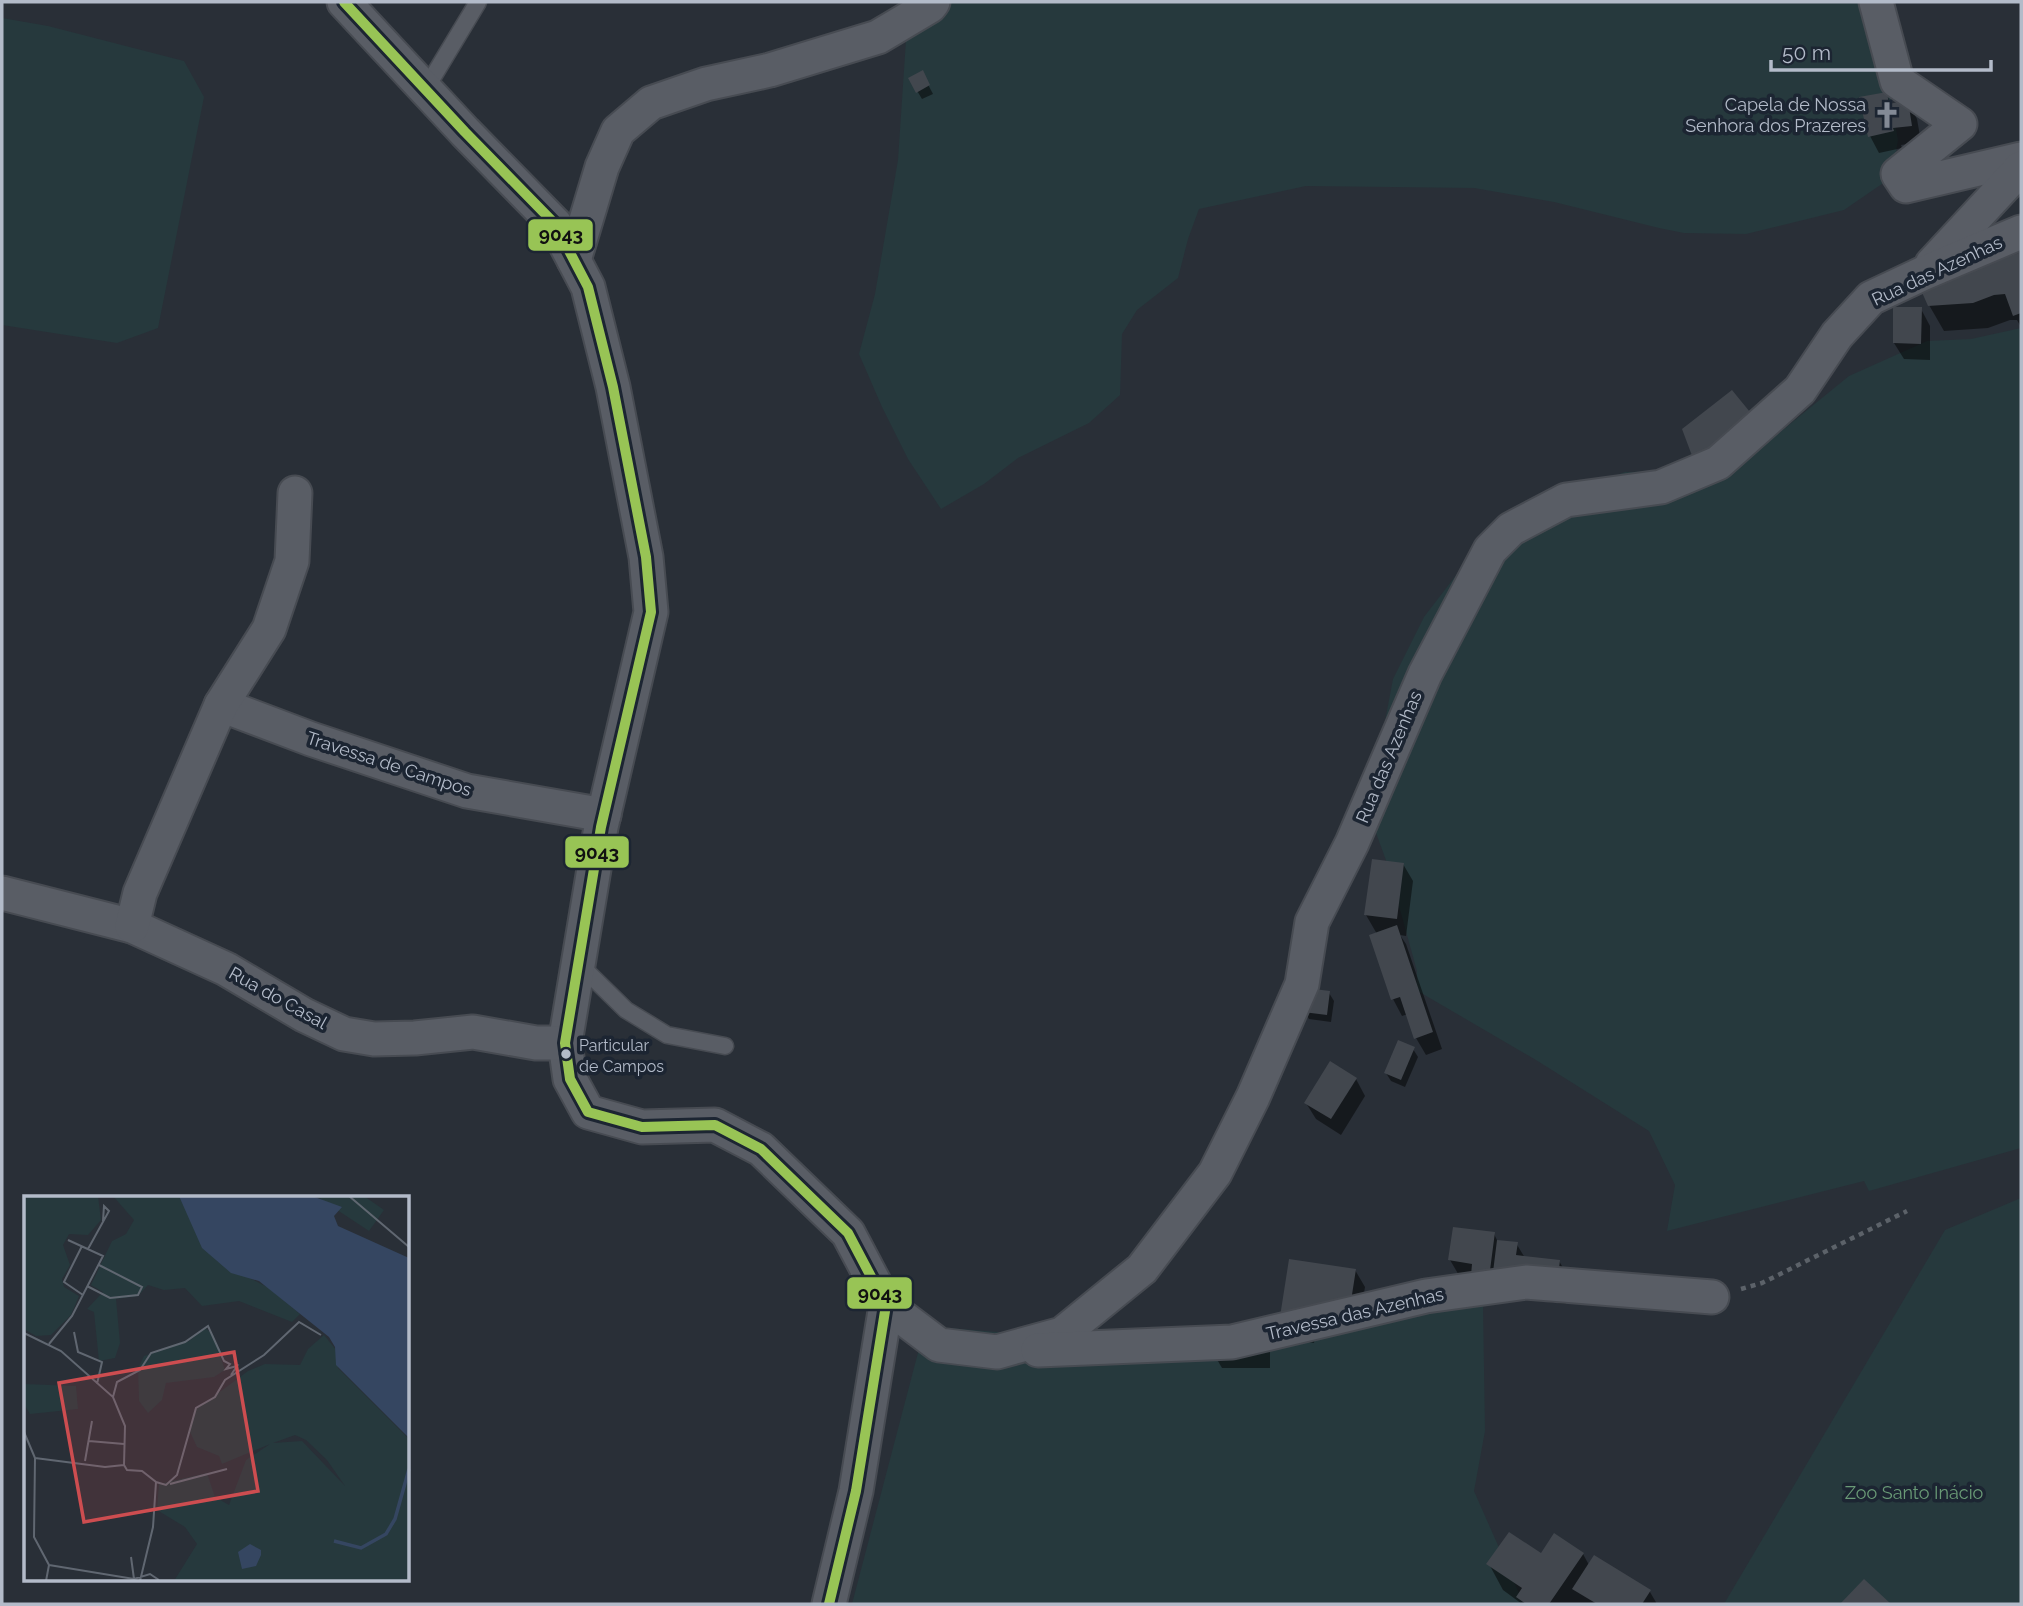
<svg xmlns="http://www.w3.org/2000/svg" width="2023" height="1606" font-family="Raleway,sans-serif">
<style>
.green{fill:#26393d}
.shadow{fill:#0007}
.building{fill:#42474e}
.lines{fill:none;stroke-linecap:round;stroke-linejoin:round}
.service-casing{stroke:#474b52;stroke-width:19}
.minor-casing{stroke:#474b52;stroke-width:37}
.path{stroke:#5c6269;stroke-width:4.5;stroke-dasharray:5 5;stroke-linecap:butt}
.service{stroke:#595d65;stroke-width:16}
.minor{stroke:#595d65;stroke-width:33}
.bus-1-casing{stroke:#1c2532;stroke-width:16}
.bus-1{stroke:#98c455;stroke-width:10}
.bus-dot{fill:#b3bbc9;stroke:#1c2532;stroke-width:2.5}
.labels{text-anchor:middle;stroke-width:7;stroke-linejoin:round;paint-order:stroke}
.bus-label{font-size:16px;fill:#b3bbc9;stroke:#1c2532;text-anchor:start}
.poi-label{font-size:18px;fill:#b3bbc9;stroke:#1c2532;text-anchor:end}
.street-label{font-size:18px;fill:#b3bbc9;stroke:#1c2532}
.park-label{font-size:18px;fill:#699a76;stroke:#1c2532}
.inset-river{fill:none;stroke:#354661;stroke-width:3.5}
.inset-road{fill:none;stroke:#606771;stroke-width:2}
.view{fill:#cd4d50;fill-opacity:0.15;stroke:#cd4d50;stroke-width:3.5}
.inset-edge{fill:none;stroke:#b3bbc9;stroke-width:3.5}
.line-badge{stroke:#1c2532;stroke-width:2.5}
.pale-badge-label{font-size:19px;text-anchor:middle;font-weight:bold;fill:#111}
</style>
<rect width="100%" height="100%" fill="#292f37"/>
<!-- green -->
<g class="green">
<path d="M913,2H1870L1887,50L1892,106L1898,140L1892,177L1844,210L1746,234L1684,233L1659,228L1554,202L1474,188L1306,186L1199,209L1188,239L1178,278L1137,310L1122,334L1120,395L1089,423L1018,458L984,484L941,509L908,459L882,407L859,354L875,294L898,160L906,40Z"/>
<path d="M2,18L48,26L184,61L204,97L158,328L117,343L2,325Z"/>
<path d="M2021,328V1148L1869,1191L1864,1181L1667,1231L1675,1185L1649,1131L1536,1060L1416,990L1417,971L1387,863L1368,811L1393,679L1424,617L1457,574L1504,529L1566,493L1625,472L1701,471L1763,446L1849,376L1927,341L1971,339Z"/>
<path d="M2021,1198V1604H1724L1945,1230Z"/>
<path d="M1483,1304L1485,1431L1474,1491L1519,1593L1538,1604H852L925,1326L1227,1351L1340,1327Z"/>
</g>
<!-- shadow -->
<g class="shadow">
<path d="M922,73L933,94L922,99L910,79Z"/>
<path d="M1886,94L1892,105L1907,102L1917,119L1921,142L1901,145L1902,148L1879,153L1870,136Z"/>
<path d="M2021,254V327L2017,320H2010L1988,328L1944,331L1929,305L1924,291Z"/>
<path d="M1921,309L1930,326V360L1904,359L1894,343Z"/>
<path d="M1403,864L1413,881L1406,936L1400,935L1406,944L1442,1049L1426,1055L1416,1038L1408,1014L1402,1016L1393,999L1377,934L1366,915Z"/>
<path d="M1329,993L1334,1001L1331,1022L1309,1019L1304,1011Z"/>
<path d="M1413,1049L1418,1057L1405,1087L1391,1081L1386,1073Z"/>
<path d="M1356,1079L1365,1096L1341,1135L1316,1119L1306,1103Z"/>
<path d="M1494,1234L1498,1242L1516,1243L1525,1258L1559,1261L1569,1278L1566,1304L1504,1297L1460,1277L1450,1260Z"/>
<path d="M1355,1270L1365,1287L1358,1330L1317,1324L1314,1343L1291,1339Z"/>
<path d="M1270,1347V1368H1222L1212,1351Z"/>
<path d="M1583,1554L1589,1565L1650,1592L1657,1604H1583L1582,1603L1581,1604H1522L1503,1590L1489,1564L1541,1555Z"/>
</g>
<!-- building -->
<g class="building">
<path d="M923,70L930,85L916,93L908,78Z"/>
<path d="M1887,92L1889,104L1908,100L1912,126L1893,128L1894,131L1868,137L1859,97Z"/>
<path d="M2021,252V313L2013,316L2005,294L1994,295L1973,303L1928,306L1921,290Z"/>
<path d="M1893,307H1922L1921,344L1893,343Z"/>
<path d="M1732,390L1754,417L1694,461L1682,429Z"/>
<path d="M1372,859L1404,863L1397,919L1364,915Z"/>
<path d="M1397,925L1433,1032L1414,1039L1400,997L1391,1000L1369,935Z"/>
<path d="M1306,988L1330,991L1327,1015L1303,1012Z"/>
<path d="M1398,1040L1415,1047L1401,1080L1384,1073Z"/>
<path d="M1330,1061L1357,1078L1331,1119L1304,1103Z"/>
<path d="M1453,1227L1495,1232L1489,1278L1471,1275L1472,1264L1448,1260Z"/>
<path d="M1497,1240L1518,1242L1516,1255L1560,1260L1557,1287L1492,1280Z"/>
<path d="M1289,1259L1356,1269L1349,1314L1279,1323Z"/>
<path d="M1509,1532L1541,1553L1554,1533L1584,1553L1549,1604H1526L1516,1597L1522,1588L1486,1564Z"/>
<path d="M1594,1555L1651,1590L1642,1604H1597L1572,1589Z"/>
<path d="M1864,1579L1891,1604H1840Z"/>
</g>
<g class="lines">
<defs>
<g id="service">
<path d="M425,90L478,2"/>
<path d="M579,964L626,1010L667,1035L725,1046"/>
</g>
<g id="minor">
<path d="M344,2L465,132L555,224L588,287L613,387L646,557L651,612L601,827L565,1043L570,1079L588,1112L642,1127L715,1125L761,1149L848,1233L886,1305L856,1491L829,1604"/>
<path d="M1876,2L1897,81L1960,124L1898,174L1906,186L2021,159"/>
<path d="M574,260L602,167L618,131L651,103L706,84L770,70L878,37L930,6L933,2"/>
<path d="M1932,264L2021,168"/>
<path d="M221,705L311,739L467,791L604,815"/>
<path d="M2,893L132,926L226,969L304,1015L344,1034L374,1039L415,1038L473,1032L536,1043H565"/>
<path d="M132,926L140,893L221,705L269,629L292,561L295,493"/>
<path d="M886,1305L939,1345L997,1352L1062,1334L1142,1269L1215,1173L1253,1097L1302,984L1312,922L1352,843L1425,674L1490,550L1511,529L1566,500L1661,487L1718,463L1800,390L1837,335L1871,298L1924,273L2021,232"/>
<path d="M1038,1350L1232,1342L1426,1296L1526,1282L1712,1297"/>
</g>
</defs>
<!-- service casing -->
<use href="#service" class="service-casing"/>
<!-- minor casing -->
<use href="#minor" class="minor-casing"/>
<!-- path -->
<path class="path" d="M1741,1289L1762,1283L1907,1211"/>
<!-- service -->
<use href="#service" class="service"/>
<!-- minor -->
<use href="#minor" class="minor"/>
<defs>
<path id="bus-1" d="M344,2L465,132L555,224L588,287L613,387L646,557L651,612L601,827L565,1043L570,1079L588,1112L642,1127L715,1125L761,1149L848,1233L886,1305L856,1491L829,1604"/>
</defs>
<!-- bus-1 casing -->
<use href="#bus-1" class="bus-1-casing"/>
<!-- bus-1 -->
<use href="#bus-1" class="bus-1"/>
</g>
<!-- icons -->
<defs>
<symbol id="church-bare" viewBox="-9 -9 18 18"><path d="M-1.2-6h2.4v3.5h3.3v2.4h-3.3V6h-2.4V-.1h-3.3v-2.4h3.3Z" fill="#838a96" stroke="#1c2532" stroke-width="2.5" paint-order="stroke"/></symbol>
</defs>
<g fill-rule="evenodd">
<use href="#church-bare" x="1868" y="96" width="38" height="38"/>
</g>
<!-- markers -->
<circle class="bus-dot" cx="566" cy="1054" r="6"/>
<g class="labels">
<!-- bus labels -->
<g class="bus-label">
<text x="579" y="1051">Particular<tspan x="579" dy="21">de Campos</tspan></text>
</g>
<!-- poi labels -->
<g class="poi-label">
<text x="1866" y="111">Capela de Nossa<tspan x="1866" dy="21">Senhora dos Prazeres</tspan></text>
</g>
<!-- street labels -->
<g class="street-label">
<text transform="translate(1937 271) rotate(-25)" y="6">Rua das Azenhas</text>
<text transform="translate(1389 757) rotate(-67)" y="6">Rua das Azenhas</text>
<text transform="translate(389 764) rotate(18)" y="6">Travessa de Campos</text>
<text transform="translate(278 998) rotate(29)" y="6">Rua do Casal</text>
<text transform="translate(1355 1314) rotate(-13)" y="6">Travessa das Azenhas</text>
</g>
<!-- park labels -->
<g class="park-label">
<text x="1914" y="1499">Zoo Santo Inácio</text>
</g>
</g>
<!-- overview -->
<g transform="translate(24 1196)">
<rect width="385" height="385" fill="#292f37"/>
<path d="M0,0H74L77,24L64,39L45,38L39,49L46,69L38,83L40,91L55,100L47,119L27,139L12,140L0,133ZM89,0H156L193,65L245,92L276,118L268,126L215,105L178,110L161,92L140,94L124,89L114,100L92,103L96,147L91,162L75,165L70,116L63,113L79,96L67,89L88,45L102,38L110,24ZM292,0H340L360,14L345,35ZM181,132L189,138L201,174L190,181L142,187L138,204L124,217L115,205L114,172L120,160L165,145ZM300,139L313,155L314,172L385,243V385H150L173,348L161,331L133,314L135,288L183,277L191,301L205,309L222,264L246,248L198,268L195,260L173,251L166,236L170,215L224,175L241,168L276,169L284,153ZM271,239L282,244L303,264L321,290L278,245L249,247ZM0,188L52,190L54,213L6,218L0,208Z" fill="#26393d" fill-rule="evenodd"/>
<path d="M155,0H288L318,11L310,20L314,30L385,62V242L312,169L311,151L305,141L235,85L207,77L178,52ZM226,348L237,354V359L232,370L218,373L214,356Z" fill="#354661"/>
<path class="inset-river" d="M310,345L337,352L362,338L371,323L385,273"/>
<path class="inset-road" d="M325,0L385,51M58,50L40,86L59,99M64,53L85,15L80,10L79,25M63,90L86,102L114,99L118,91L75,69M50,136L54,156L78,166L73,188M0,137L37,155L89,201L101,230L100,269M25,148L48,120L79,60L44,44M89,201L93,186L116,174L127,157L161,146L184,130L200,165L206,168L202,173L213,170L207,179M0,236L11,262L10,341L25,369L22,385M65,245L100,248M11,262L81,271L100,269M61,265L68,225M100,269L103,274L118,275L132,286L129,331L116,385M132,286L142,289L153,279L172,212L191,201L201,184L240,159L275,126L297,139M146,288L203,273M107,361L110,383M25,369L110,383L126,378L135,384"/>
<path class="view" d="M210,156L234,295L60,326L35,187Z"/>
<rect width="385" height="385" class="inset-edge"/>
</g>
<g class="line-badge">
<rect x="527" y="218" width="67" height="34" rx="7" fill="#98c455"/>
<rect x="564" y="835" width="66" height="34" rx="7" fill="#98c455"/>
<rect x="846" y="1276" width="67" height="34" rx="7" fill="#98c455"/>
</g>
<g class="pale-badge-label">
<text x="561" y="241">9043</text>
<text x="597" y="859">9043</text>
<text x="880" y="1300">9043</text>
</g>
<!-- border -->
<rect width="2023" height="1606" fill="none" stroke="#b3bbc9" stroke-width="7"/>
<!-- scale -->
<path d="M1771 60v10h220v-10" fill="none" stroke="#b3bbc9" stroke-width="3.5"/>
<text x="1782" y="60" font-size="21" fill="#b3bbc9" stroke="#1c2532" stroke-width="5" paint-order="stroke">50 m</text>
</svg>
